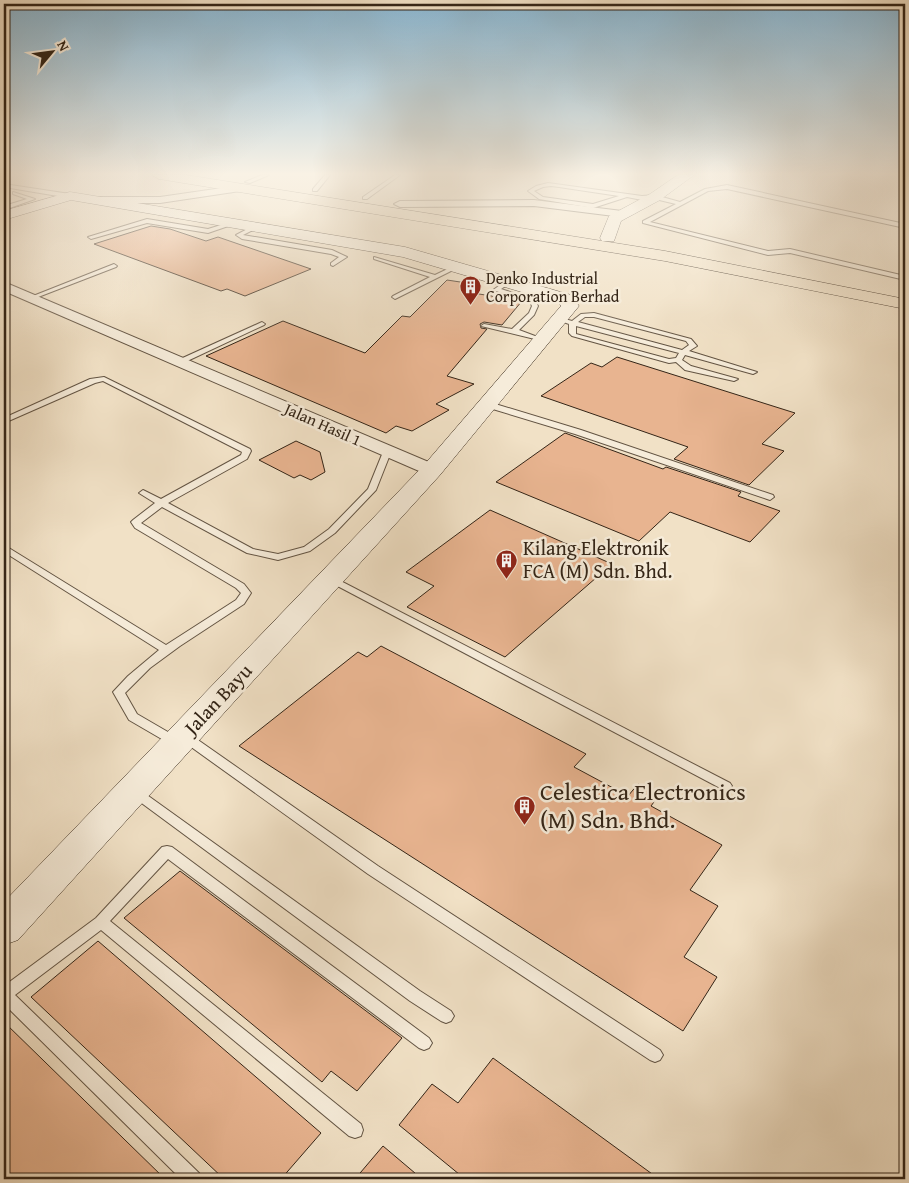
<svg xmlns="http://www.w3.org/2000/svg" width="909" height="1183" font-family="'Gentium Book Plus',serif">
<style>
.building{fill:#e8b490;stroke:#342517}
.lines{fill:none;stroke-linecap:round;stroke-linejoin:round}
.lane-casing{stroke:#635443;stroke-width:2}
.street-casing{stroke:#635443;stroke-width:2}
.secondary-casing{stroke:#342517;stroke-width:1}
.highway-casing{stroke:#342517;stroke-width:1}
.lane{fill:#f6ecda;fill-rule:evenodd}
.street{fill:#f6ecda;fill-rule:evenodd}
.secondary{fill:#f6ecda;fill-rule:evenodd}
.highway{fill:#f1e1c6;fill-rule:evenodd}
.labels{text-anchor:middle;stroke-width:5;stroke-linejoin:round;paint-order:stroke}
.far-poi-label{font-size:16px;fill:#342517;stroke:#f6ecda;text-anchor:start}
.far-street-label{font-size:16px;fill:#342517;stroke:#f6ecda}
.poi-label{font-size:20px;fill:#342517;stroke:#f6ecda;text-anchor:start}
.street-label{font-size:20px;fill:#342517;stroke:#f6ecda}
.near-poi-label{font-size:24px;fill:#342517;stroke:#f6ecda;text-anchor:start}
</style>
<rect width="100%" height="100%" fill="#f1e1c6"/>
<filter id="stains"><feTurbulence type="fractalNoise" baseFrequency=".004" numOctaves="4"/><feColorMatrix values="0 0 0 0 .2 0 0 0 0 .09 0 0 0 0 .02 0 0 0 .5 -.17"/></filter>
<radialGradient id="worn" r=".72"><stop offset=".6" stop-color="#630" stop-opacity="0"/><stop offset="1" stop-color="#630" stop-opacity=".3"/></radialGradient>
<!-- building -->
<g class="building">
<path d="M151,226L170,229L206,241L218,237L311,269L245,296L227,289L221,291L94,244Z"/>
<path d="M447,280L480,285L473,293L522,301L502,325L484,322L480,324L481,328L487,329L447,376L474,384L436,404L449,410L412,431L396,426L386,433L206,356L283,321L365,353L402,316L410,317Z"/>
<path d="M617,357L795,413L762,444L784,451L749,485L674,459L688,447L541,396L591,363L602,367Z"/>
<path d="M565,433L663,469L666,467L741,492L738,496L780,511L750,542L670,512L639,541L496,482Z"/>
<path d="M296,441L320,452L325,472L311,480L300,475L294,478L259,460Z"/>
<path d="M490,510L612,564L505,657L407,607L434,586L406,572Z"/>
<path d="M381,646L586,754L574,767L628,796L638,784L659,795L651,806L722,845L690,890L718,906L684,957L717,977L683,1031L239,746L358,652L367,657Z"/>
<path d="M180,871L402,1038L357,1091L331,1071L322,1082L124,918Z"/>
<path d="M98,941L321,1133L281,1179H224L31,997Z"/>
<path d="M4,1022L165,1179H12L4,1170Z"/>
<path d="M493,1058L659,1179H465L399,1125L432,1084L458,1103Z"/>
<path d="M383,1146L422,1179H355Z"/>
</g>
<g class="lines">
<defs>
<g id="lane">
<path d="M262,175H269L250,183L245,182Z"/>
<path d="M325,175H330L317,191H313V189Z"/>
<path d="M395,175H400L367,199H363V197Z"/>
<path d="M548,183L642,196L655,195L680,202L705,189L727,185L905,224V228L727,189L708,191L650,222L768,251L790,249L905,276V280L790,253L768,255L643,223V221L676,204L655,199L642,200L627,197L593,208L539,199L528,191L536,186ZM551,186L559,187L619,196L593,204L543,197L534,191L543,187Z"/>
<path d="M4,184L70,194L73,196L70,198L4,187Z"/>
<path d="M13,192L35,199L4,210V206L27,199L13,194Z"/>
<path d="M147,219L208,229L234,221L237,223L208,233L147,223L91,239L88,237Z"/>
<path d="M255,225L258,227L257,228L243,235L332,250L347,257L333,266L331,265V263L339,257L331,254L242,239L236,235Z"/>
<path d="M374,257L435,275L456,265L461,266L395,299L392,297L393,296L430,277L374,259Z"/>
<path d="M114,264L117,266L116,267L33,299L28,298Z"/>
<path d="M509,279L512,281L511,282L501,289L535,300L538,306L534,315L519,330L543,339V341L481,326L484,324L512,329L529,313L532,306L530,302L493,290Z"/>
<path d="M594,313L691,339L697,346L689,351L757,372L753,374L685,355L682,360L691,366L738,379L734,381L685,370L676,362L669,363L572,336L569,333V324L555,319L558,317L572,321L581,314ZM585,317H594L686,341L689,345L682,350L578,322ZM576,326L679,353L676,358L669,359L576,334Z"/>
<path d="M262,322L265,324L264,325L183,363L176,361Z"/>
<path d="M104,377L250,449L251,451L247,459L168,503L253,549L278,554L304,547L329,529L368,489L383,452L387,450L391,452L376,490L335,533L310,551L278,560L247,553L162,507L141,523L244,584L251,593L244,604L180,646L150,668L125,693L137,714L180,739L178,736L180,733H188L378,866L660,1050L663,1055L660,1060L655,1062L650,1060L368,874L180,739L182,742L180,745L176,746L172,745L129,720L113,692L128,676L159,650L4,552V545L166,645L236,600L241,593L236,588L135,528L131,522L133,520L155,503L139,493L143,490L161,499L241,455L242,452L103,381L95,383L4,423V418L90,379Z"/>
<path d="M486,403H492L581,430L773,495L774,497L770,500L767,499L575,434L486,407Z"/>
<path d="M331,576L730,783L732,786L730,789L726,791L722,789L328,581L326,579Z"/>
<path d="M136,788L140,790L420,991L451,1011L454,1016L451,1021L446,1023L441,1021L410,1001L132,796L130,793L132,790Z"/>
<path d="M167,846L172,847L429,1038L432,1043L429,1048L424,1050L419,1048L168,859L110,921L361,1124L363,1130L361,1136L355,1138L349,1136L101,930L15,995L199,1173L202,1179H181L4,1004V986L96,918L162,847Z"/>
</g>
<g id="street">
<path d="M243,185L248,188L247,190L160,203H94L88,200L94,197H160Z"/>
<path d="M534,200L622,211L628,214L622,217L534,206L400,207L394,204L400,201Z"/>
<path d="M4,282L438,466L441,470L438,474H426L4,291Z"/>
</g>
<g id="secondary">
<path d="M678,175H694L660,200L621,221L614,241H602L600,238L609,216L650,194Z"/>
<path d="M70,192L405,247L571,295L579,306L440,475L18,940L4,945V902L424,465L561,306L559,303L403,257L71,200L4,220V211Z"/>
</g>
<path id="highway" d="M152,175H186L665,251L905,299V309L665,261L159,179Z"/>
</defs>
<!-- lane casing -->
<use href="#lane" class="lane-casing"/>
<!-- street casing -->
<use href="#street" class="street-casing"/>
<!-- secondary casing -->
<use href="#secondary" class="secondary-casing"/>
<!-- highway casing -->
<use href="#highway" class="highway-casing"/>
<!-- lane -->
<use href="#lane" class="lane"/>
<!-- street -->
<use href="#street" class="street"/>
<!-- secondary -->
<use href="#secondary" class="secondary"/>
<!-- highway -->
<use href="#highway" class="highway"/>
</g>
<!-- sky -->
<linearGradient id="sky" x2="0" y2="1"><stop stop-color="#89b8d5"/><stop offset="0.51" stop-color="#f9f2e5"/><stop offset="1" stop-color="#f9f2e5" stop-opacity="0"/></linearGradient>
<rect width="909" height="341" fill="url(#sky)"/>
<!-- icons -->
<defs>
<symbol id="building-pin" viewBox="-11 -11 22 30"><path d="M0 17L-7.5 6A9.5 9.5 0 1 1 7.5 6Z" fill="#8f2418" stroke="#f6ecda"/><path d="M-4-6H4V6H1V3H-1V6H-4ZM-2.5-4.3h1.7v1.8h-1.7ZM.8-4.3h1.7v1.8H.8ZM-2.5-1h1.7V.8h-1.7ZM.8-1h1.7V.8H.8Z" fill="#fff"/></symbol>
</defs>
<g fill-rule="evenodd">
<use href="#building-pin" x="458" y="274" width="25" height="34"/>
<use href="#building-pin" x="494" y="548" width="25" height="34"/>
<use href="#building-pin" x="512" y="794" width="25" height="34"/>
</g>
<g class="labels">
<!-- far-poi labels -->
<g class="far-poi-label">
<text x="486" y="284">Denko Industrial<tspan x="486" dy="18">Corporation Berhad</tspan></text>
</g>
<!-- far-street labels -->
<g class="far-street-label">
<text transform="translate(323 424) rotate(24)" y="6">Jalan Hasil 1</text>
</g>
<!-- poi labels -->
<g class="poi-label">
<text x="523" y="555">Kilang Elektronik<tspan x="523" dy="23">FCA (M) Sdn. Bhd.</tspan></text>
</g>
<!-- street labels -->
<g class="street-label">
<text transform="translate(218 699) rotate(-47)" y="7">Jalan Bayu</text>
</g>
<!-- near-poi labels -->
<g class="near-poi-label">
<text x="540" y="800">Celestica Electronics<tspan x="540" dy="28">(M) Sdn. Bhd.</tspan></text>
</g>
</g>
<!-- margin -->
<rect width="909" height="1183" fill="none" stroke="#f1e1c6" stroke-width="20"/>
<rect x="5" y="5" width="899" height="1173" fill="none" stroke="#342517" stroke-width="2.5"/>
<rect x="10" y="10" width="889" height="1163" fill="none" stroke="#342517"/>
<!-- north arrow -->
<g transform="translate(52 52) rotate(61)" stroke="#f6ecda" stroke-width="4" paint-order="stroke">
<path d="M0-4L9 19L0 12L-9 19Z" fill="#342517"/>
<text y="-8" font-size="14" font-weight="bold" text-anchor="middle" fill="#342517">N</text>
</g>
<rect width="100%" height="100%" filter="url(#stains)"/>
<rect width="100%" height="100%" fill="url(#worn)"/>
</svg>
